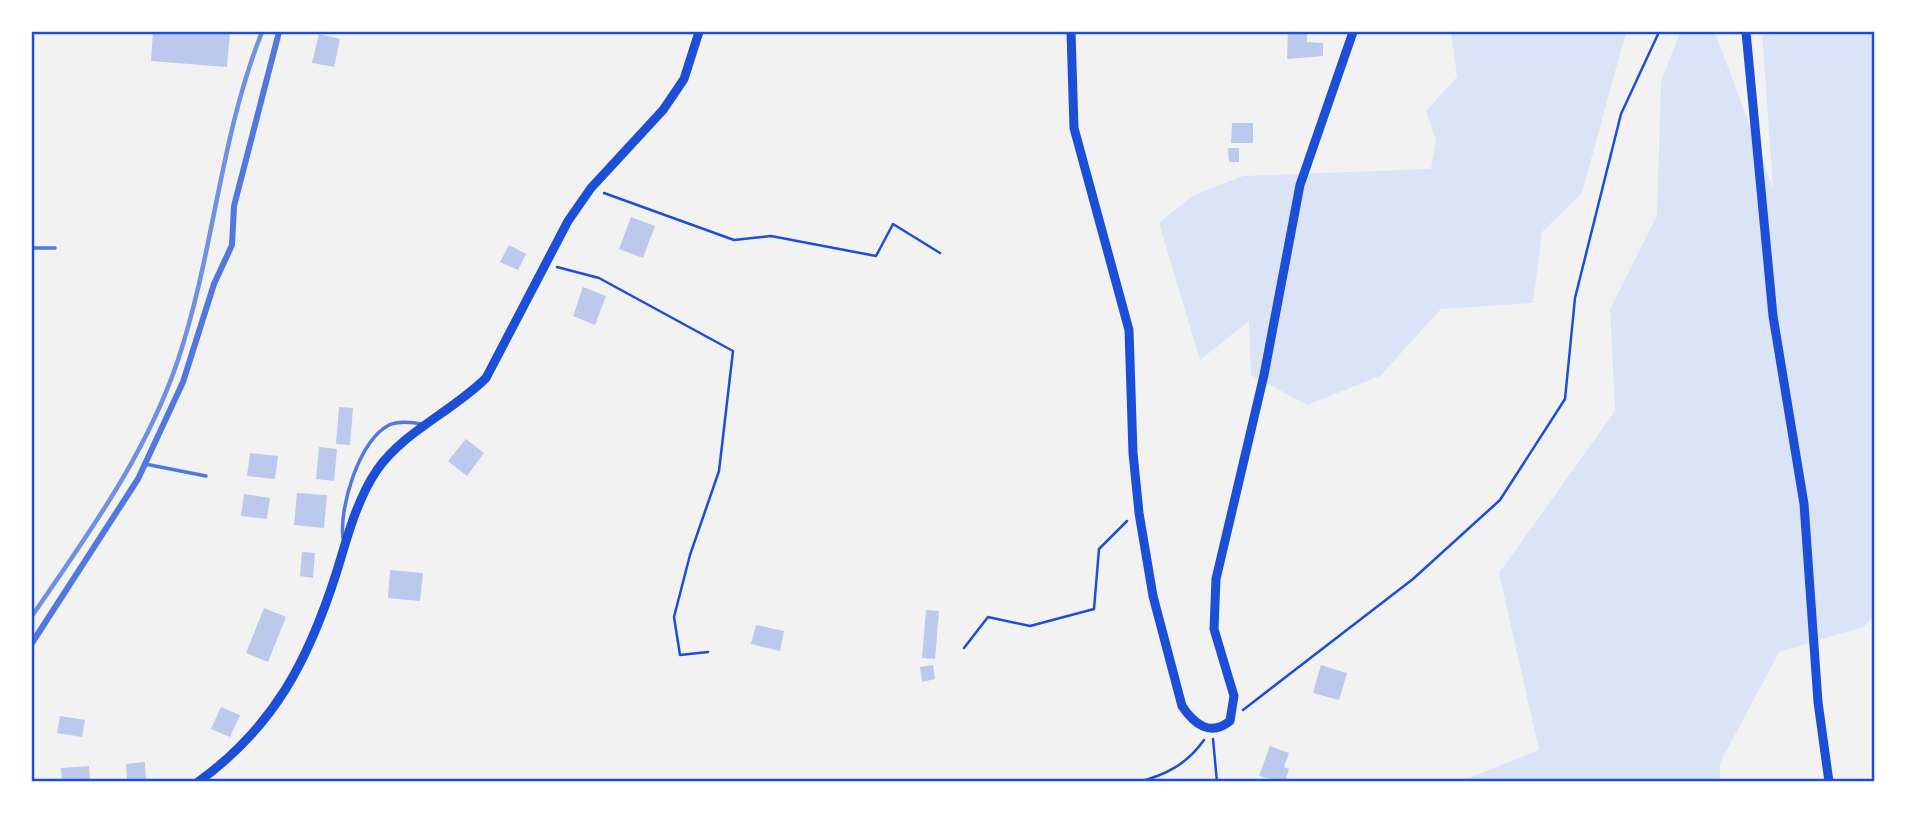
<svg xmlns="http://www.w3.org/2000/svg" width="1906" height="813" font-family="'Source Sans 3',sans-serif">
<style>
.green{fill:#dbe4f7}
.building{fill:#bdc9ec}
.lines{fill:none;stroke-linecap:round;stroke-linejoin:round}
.path{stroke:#1d4ed8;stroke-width:2.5}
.service{stroke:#5277de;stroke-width:3.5}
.minor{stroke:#5277de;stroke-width:6}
.secondary{stroke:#1d4ed8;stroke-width:9}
.rail{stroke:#7290e2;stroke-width:4.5}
.neatline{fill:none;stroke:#1d4ed8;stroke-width:2.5}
</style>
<rect width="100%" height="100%" fill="#f2f2f2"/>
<!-- green -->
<g class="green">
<path d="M1451,32H1626L1582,193L1542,232L1533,303L1441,309L1380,376L1307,405L1251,375L1249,321L1200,360L1159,223L1192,196L1243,176L1431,169L1436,140L1426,111L1457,77Z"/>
<path d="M1680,32H1715L1773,188L1762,32H1874V616L1863,627L1779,652L1720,763V781L1471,782L1469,778L1539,750L1499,573L1615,411L1610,309L1657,215L1661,82Z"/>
</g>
<!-- building -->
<g class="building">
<path d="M153,32H230L227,67L151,61Z"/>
<path d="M1288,32H1307V42L1323,43V56L1287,59Z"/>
<path d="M319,34L340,39L334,67L312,63Z"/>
<path d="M1232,123H1253V143H1231Z"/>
<path d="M1228,148H1239V162H1229Z"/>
<path d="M631,217L655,226L643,258L619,249Z"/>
<path d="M509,245L526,254L518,270L500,262Z"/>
<path d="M583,287L606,296L595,325L573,316Z"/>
<path d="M339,407L353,408L350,445L336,444Z"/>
<path d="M466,439L484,453L467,476L448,461Z"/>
<path d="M319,447L337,449L334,481L316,479Z"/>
<path d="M250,453L278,456L275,479L247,476Z"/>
<path d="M297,493L327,495L324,528L294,525Z"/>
<path d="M244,494L270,498L267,519L241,516Z"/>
<path d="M302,552L315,553L313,578L300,576Z"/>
<path d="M390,570L423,573L420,601L388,598Z"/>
<path d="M264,608L286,617L268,662L246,653Z"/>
<path d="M926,610L939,611L935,659L922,658Z"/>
<path d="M756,625L784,631L780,651L751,644Z"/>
<path d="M933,665L935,679L922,682L920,667Z"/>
<path d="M1321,665L1347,673L1339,700L1313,693Z"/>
<path d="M221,707L240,715L230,737L211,729Z"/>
<path d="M60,716L85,720L82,737L57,733Z"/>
<path d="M1270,746L1289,753L1284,767L1289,769L1285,782L1259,776Z"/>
<path d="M145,762L146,782H127L126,764Z"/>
<path d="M89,766L90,782H62L61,768Z"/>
</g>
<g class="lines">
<!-- path -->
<g class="path">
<path d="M604,193L734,240L771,236L876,256L893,224L940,253"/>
<path d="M557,267L599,278L733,351L719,471L690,555L674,617L680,655L708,652"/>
<path d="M964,648L988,617L1030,626L1094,609L1099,549L1127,521"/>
<path d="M1243,710L1413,579L1500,500L1565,399L1575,298L1621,114L1659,32"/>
<path d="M1213,739L1217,782"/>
<path d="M1138,782C1166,775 1187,764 1204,740"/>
</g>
<!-- service -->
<g class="service">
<path d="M32,248H55"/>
<path d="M145,464L206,476"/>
<path d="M343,538C339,507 359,441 389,425C397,421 413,422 421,424"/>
</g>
<!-- minor -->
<path class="minor" d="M32,643L138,479L183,382L214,284L232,245L234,206L279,32"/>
<!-- secondary -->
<g class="secondary">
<path d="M1071,32L1074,128L1129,330L1133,453L1139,513L1153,596L1182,706C1194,724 1210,737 1230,721L1234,696L1214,629L1216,579L1264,375L1300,185L1353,32"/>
<path d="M1746,32L1773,316L1804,504L1818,702L1829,782"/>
<path d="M198,782C274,727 308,661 336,574C347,539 356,501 377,470C403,432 453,411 486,378L568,221L591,188L663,110L684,79L699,32"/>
</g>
<!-- rail -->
<path class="rail" d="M32,616C88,534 146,455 178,360C214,252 220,137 262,32"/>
</g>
<!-- border -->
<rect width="1906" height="813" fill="none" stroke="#ffffff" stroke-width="66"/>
<rect x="33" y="33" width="1840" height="747" class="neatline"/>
</svg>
